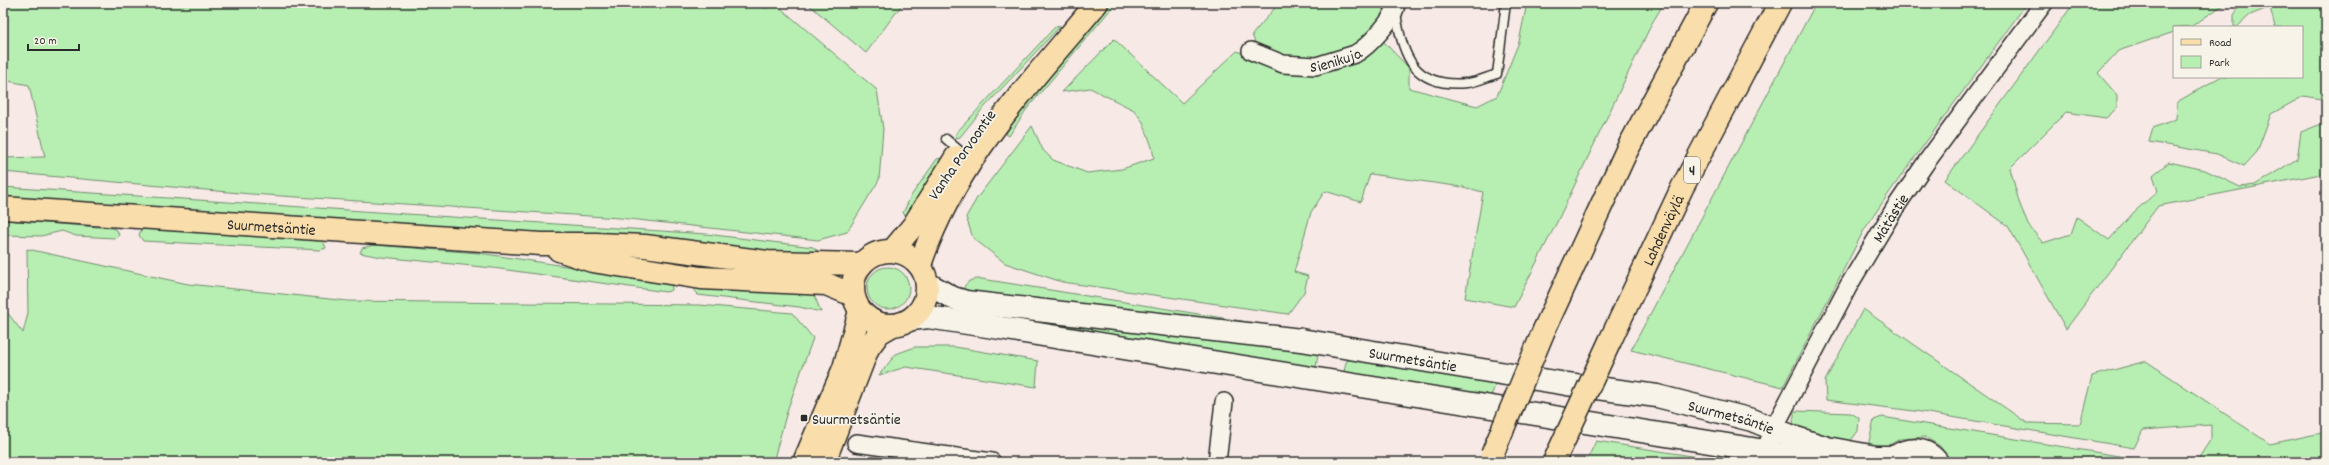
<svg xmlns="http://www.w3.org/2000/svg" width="2329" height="465" font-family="Dekko,sans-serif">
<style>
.green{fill:#b7efb2;stroke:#718d6e}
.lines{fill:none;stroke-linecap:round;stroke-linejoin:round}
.lane-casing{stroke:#2b2b2b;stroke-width:11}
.street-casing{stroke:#2b2b2b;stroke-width:20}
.secondary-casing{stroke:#2b2b2b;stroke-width:25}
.primary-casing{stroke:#2b2b2b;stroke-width:25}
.highway-casing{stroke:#2b2b2b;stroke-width:25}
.lane{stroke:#f7f3e8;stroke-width:8}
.street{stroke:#f7f3e8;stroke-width:17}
.secondary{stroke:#f7f3e8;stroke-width:22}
.primary{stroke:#f9deab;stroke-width:22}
.highway{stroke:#f9deab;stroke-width:22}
.highway-bridge-casing{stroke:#2b2b2b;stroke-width:25;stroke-linecap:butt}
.highway-bridge{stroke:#f9deab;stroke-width:22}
.poi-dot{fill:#2b2b2b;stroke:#f7f3e8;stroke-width:1.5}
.labels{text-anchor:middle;stroke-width:3.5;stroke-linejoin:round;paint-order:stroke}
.shield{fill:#f7f3e8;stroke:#686764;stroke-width:1}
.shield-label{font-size:15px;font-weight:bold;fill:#2b2b2b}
.street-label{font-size:16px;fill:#2b2b2b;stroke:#f7f3e8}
.poi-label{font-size:16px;fill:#2b2b2b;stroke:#f7f3e8;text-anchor:start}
</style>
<rect width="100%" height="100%" fill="#f6e9e6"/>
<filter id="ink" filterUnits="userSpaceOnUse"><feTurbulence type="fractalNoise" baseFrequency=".025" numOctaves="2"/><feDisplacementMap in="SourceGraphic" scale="8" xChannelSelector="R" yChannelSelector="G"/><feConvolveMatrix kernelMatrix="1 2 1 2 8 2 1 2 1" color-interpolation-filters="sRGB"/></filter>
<g filter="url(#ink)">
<!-- green -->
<g class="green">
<path d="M3,3H748L765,8L778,6L877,90L883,129L879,180L847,232L818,240L620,218L251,194L3,172V158L45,157L29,85L3,80Z"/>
<path d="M807,3H903L866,53Z"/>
<path d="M1108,3H1116L1026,110L1009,136L1006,134L1020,108Z"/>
<path d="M1279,3H1386L1379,22L1357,47L1316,62L1283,60L1258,49L1252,35Z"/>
<path d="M1527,3H1664L1652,23L1557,222L1514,307L1465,298L1483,192L1463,187L1370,174L1361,202L1325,191L1311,212L1294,272L1308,276L1304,292L1288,314L1062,282L1005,263L973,238L966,217L977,198L1032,126L1043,150L1053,160L1087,173L1122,169L1154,158L1152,147L1143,122L1134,110L1090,88L1062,92L1114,39L1182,103L1237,51L1282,69L1381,39L1409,68V88L1477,106L1497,96L1519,42Z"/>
<path d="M1816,3H2027L1891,190L1864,230L1783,387L1631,350Z"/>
<path d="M2074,3H2226L2192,26L2174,27V32L2118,51L2098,73L2117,95V108L2106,118L2066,112L2010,168L2019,202L2028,225L2043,243L2071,234L2077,217L2109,240L2134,212L2158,191L2153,175L2169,162L2205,170L2240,187L2255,185L2297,159L2301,132L2324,123L2326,100L2304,96L2271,114L2257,152L2244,166L2217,154L2149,142L2153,128L2176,119L2177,102L2220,77H2302V27H2275L2270,7L2250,15L2237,27H2234V15L2240,6L2238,3H2326V173L2158,206L2066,329L2008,226L1945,180Z"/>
<path d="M1060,26L980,112L960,137L956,138V133L1055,27Z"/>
<path d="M942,158L945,160L909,219L903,213L911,196L937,159Z"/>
<path d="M3,187L706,234L813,247L819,252L820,257L3,198Z"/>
<path d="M5,220L112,228L117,230L119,235L115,238L76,236L62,231L41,236L5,235L3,221Z"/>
<path d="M148,229L323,241L326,248L320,250L143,241L139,235L141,230Z"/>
<path d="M374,245L479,253L671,282L672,290L666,292L493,268L381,257L360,253L362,248Z"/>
<path d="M27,249L188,284L348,301L699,305L792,313L813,338L788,408L773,462H3V307L23,333L28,313Z"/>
<circle cx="888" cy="288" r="21"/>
<path d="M982,279L1291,329L962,292C966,281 970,279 982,279Z"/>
<path d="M696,285L812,290L821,312L799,307L698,295L694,291Z"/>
<path d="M957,308L1318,353V355L1315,373L1068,332Z"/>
<path d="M1863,309L2027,423L2080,424L2092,376L2146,361L2270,444L2326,432V462H2196L2211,439V425L2143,430L2134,448L1922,412L1826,400L1825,381Z"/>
<path d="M915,347H955L1038,361L1036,387L906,367L879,375L896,354Z"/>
<path d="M1350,359L1499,377L1489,400L1343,377L1346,362Z"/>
<path d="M1795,411L1851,413L1859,418L1858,431L1847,446L1795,427L1793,421Z"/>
<path d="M1882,417L2155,462H1951L1940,446L1925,437L1900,439L1884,448L1867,450L1874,420Z"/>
<path d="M1596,441L1730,462H1586Z"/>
</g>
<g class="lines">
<defs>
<g id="lane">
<path d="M1396,12C1402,58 1415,88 1467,83C1477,82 1487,77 1497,74L1506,3"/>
<path d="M946,139L960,151"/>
</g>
<g id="street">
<path id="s1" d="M1251,51L1283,64L1316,66L1355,54C1368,47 1396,18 1396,3"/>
<path d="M856,443L992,462"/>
<path id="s2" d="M1765,451L1774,428L1849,285L1895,208L1925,164L2044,3"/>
<path d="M1217,462L1224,402"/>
</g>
<g id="secondary">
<path id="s3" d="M928,284L953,298L966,302L1301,340L1567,384L1657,396L1752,420L1796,438L1827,448L1876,457H1895"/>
<path d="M912,319L928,317L994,327L1765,451L1815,462"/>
<path d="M1890,462C1903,447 1924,446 1937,462"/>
</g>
<g id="primary">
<path id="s4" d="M3,208L541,244H596L645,246L767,262L861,264"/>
<path d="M559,250L592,261L701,278L826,284L853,295"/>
<path d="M893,250L913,226L956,157"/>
<circle cx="890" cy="288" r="37"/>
<path d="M920,265C954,162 1029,85 1097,3"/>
<path d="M804,462L844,368L860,311"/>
<path d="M824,462L868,348L879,333L891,326"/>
</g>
<g id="highway">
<path d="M1544,330L1626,152L1706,3"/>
<path id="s5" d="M1610,341L1682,188L1780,3"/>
</g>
</defs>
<!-- lane casing -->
<use href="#lane" class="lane-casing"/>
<!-- street casing -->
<use href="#street" class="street-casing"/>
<!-- secondary casing -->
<use href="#secondary" class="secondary-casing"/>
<!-- primary casing -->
<use href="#primary" class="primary-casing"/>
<!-- highway casing -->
<use href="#highway" class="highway-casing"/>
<!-- lane -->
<use href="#lane" class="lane"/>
<!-- street -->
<use href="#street" class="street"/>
<!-- secondary -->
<use href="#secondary" class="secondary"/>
<!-- primary -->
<use href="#primary" class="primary"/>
<!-- highway -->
<use href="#highway" class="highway"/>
<defs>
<g id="highway-bridge">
<path d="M1492,455L1544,330"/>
<path d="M1554,462L1610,341"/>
</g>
</defs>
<!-- highway-bridge casing -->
<use href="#highway-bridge" class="highway-bridge-casing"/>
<!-- highway-bridge -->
<use href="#highway-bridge" class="highway-bridge"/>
</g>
</g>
<!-- markers -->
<rect class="poi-dot" x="800" y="414" width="8" height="8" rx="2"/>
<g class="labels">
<!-- shield labels -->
<rect class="shield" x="1684" y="157" width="16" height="26" rx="3"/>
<g class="shield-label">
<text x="1692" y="175">4</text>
</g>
<!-- street labels -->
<g class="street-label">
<text dy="6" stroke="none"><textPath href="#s1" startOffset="88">Sienikuja</textPath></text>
<text transform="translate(961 154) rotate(-55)" y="6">Vanha Porvoontie</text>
<text dy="6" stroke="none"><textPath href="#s2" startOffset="265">Mätästie</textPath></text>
<text dy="6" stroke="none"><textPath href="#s4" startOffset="269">Suurmetsäntie</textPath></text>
<text dy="6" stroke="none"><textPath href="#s5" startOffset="123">Lahdenväylä</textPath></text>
<text dy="6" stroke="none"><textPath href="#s3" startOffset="493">Suurmetsäntie</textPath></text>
<text dy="6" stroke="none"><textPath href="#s3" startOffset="817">Suurmetsäntie</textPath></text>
</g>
<!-- poi labels -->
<g class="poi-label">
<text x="812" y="424">Suurmetsäntie</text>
</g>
</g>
<!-- margin -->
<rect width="2329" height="465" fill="none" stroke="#f7f3e8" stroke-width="16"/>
<rect x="8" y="8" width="2313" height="449" fill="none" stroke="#2b2b2b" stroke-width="1.5" filter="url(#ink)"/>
<!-- legend -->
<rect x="2173" y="26" width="130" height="52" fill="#f7f3e8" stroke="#a5a39c"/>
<rect x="2181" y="39" width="20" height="6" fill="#f9deab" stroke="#a5a39c"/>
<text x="2209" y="46" font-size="12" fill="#2b2b2b">Road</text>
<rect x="2181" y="56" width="20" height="12" fill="#b7efb2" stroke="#a5a39c"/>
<text x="2209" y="66" font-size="12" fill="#2b2b2b">Park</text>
<!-- scale -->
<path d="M28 44v6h51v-6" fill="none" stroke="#2b2b2b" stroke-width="2"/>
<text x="34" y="44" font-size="12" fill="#2b2b2b" stroke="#f7f3e8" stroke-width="3" paint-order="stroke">20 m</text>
</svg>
